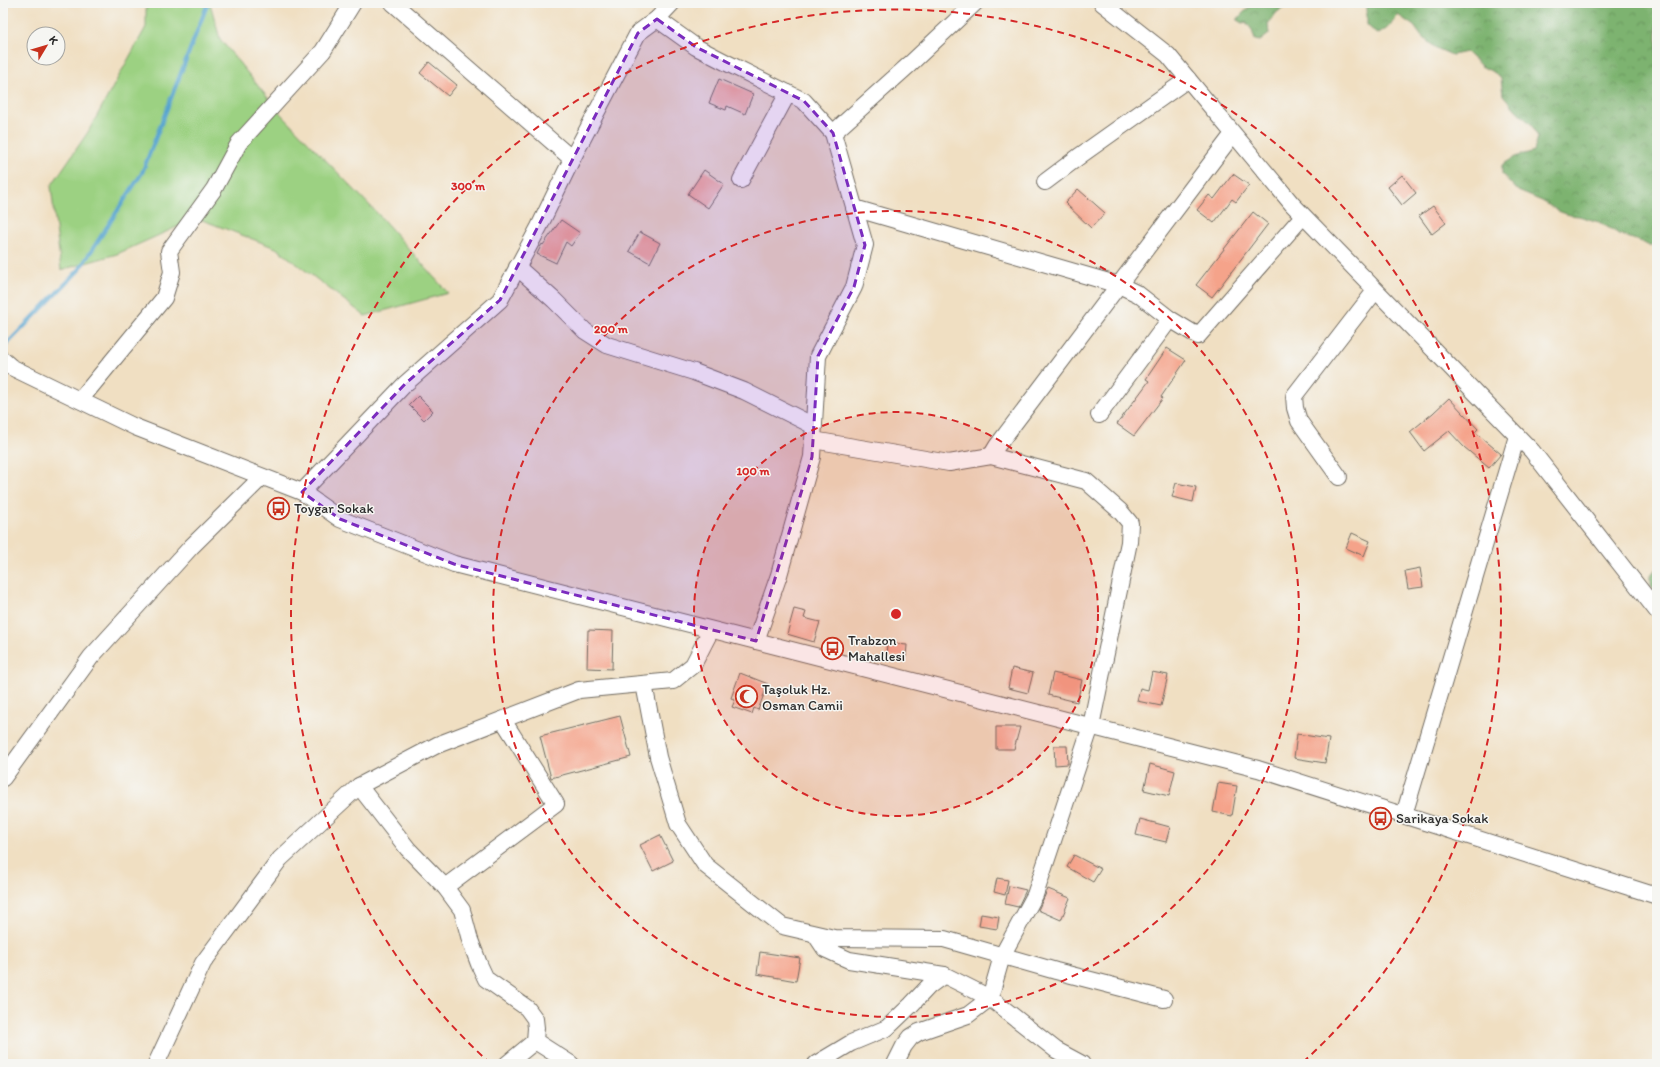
<svg xmlns="http://www.w3.org/2000/svg" width="1660" height="1067" font-family="Itim,sans-serif">
<style>
.grass{fill:#9cd182;stroke:#647e56}
.forest{fill:url(#forest-crowns);stroke:#546f4e}
.lines{fill:none;stroke-linecap:round;stroke-linejoin:round}
.stream{stroke:#57a4d0;stroke-width:4}
.building{fill:#f5a38a}
.minor-casing{stroke:#706a60;stroke-width:18}
.minor{stroke:#fff;stroke-width:16}
.marked{fill:#7b2cbf;fill-opacity:0.2;stroke:#7b2cbf;stroke-width:3;stroke-dasharray:8 5;stroke-linejoin:round}
.ring{fill:none;stroke:#d62828;stroke-width:2;stroke-dasharray:7 5}
.labels{text-anchor:middle;stroke-width:3;stroke-linejoin:round;paint-order:stroke}
.poi-label{font-size:14px;fill:#2b2b2b;stroke:#f6f6f2;text-anchor:start}
.centre{fill:#d62828;stroke:#f6f6f2;stroke-width:2}
.ring-label{font-size:12px;text-anchor:middle;font-weight:bold;fill:#d62828;stroke:#f6f6f2;stroke-width:3;stroke-linejoin:round;paint-order:stroke}
</style>
<defs>
<pattern id="forest-crowns" width="20" height="18" patternUnits="userSpaceOnUse"><rect width="20" height="18" fill="#7db370"/><path d="M2 6a3 3 0 1 1 6 0M12 15a3 3 0 1 1 6 0" fill="none" stroke="#67925c"/></pattern>
</defs>
<rect width="100%" height="100%" fill="#f6f6f2"/>
<filter id="ink" filterUnits="userSpaceOnUse"><feTurbulence type="fractalNoise" baseFrequency=".025" numOctaves="2"/><feDisplacementMap in="SourceGraphic" scale="8" xChannelSelector="R" yChannelSelector="G"/><feConvolveMatrix kernelMatrix="1 2 1 2 8 2 1 2 1" color-interpolation-filters="sRGB"/></filter>
<filter id="wash" filterUnits="userSpaceOnUse"><feTurbulence type="fractalNoise" baseFrequency=".012" numOctaves="4" result="noise"/><feDisplacementMap in="SourceGraphic" scale="16" xChannelSelector="R" yChannelSelector="G"/><feGaussianBlur stdDeviation="0.9" result="paint"/><feColorMatrix in="noise" values="0 0 0 0 0 0 0 0 0 0 0 0 0 0 0 0 0 1.4 0 .05"/><feComposite in="paint" operator="in"/></filter>
<g filter="url(#wash)">
<rect width="100%" height="100%" fill="#f0dfc2"/>
<!-- grass -->
<path class="grass" d="M146,3H210L220,39L280,113L378,214L448,293L365,316L276,248L197,218L117,254L61,270L51,186L88,132L146,27Z"/>
<!-- forest -->
<g class="forest">
<path d="M1254,3H1292L1277,12L1268,24L1269,34L1260,41L1255,40L1252,30L1246,22L1242,23L1237,20L1242,14Z"/>
<path d="M1367,3H1657V235L1655,234L1656,242L1651,247L1644,243L1619,234L1599,222L1579,216L1569,215L1558,211L1542,201L1518,191L1502,174V165L1515,157L1534,151L1538,137L1531,124L1517,111L1503,95L1501,79L1495,73L1481,66L1466,52L1452,55L1436,48L1422,37L1414,26L1398,15C1392,23 1387,31 1377,34L1367,25Z"/>
<path d="M1657,569V590L1656,591L1650,586V575Z"/>
</g>
<g class="lines">
<!-- stream -->
<path class="stream" d="M6,345L79,270L142,173L208,3"/>
</g>
<g id="blocks">
<!-- building -->
<g class="building">
<path d="M429,62L457,85L448,96L420,73Z"/>
<path d="M719,79L753,94L745,114L727,106L726,110L709,103Z"/>
<path d="M704,170L724,184L708,208L688,194Z"/>
<path d="M1233,174L1249,185L1236,202L1232,199L1214,223L1197,210L1209,195L1214,199Z"/>
<path d="M1402,175L1416,193L1402,205L1388,187Z"/>
<path d="M1078,189L1105,213L1091,228L1065,203Z"/>
<path d="M1433,206L1446,223L1432,234L1419,216Z"/>
<path d="M1253,212L1268,224L1212,297L1196,285Z"/>
<path d="M561,220L580,233L571,246L566,242L556,263L537,254L542,244L543,245Z"/>
<path d="M640,232L660,243L650,263L629,251Z"/>
<path d="M1167,348L1186,360L1161,397L1163,398L1134,436L1117,424L1149,381L1146,379Z"/>
<path d="M418,396L433,411L424,420L409,405Z"/>
<path d="M1449,398L1478,429L1475,432L1501,454L1489,468L1464,447L1449,431L1424,451L1410,432L1433,413Z"/>
<path d="M1176,483L1196,487L1193,502L1172,497Z"/>
<path d="M1352,533L1370,541L1364,556L1346,548Z"/>
<path d="M1420,568L1423,587L1408,589L1405,571Z"/>
<path d="M794,609L806,612L804,618L820,622L814,642L787,634Z"/>
<path d="M588,630L613,631L612,669L587,668Z"/>
<path d="M887,643L907,645L906,657L886,656Z"/>
<path d="M1012,668L1033,673L1028,693L1008,688Z"/>
<path d="M1152,672L1168,675L1161,706L1137,701L1140,688L1148,690Z"/>
<path d="M740,673L768,684L758,710L754,708L752,714L732,707L735,700L731,698Z"/>
<path d="M1053,673L1082,680L1077,702L1048,695Z"/>
<path d="M620,716L631,757L551,778L540,736Z"/>
<path d="M996,727H1020L1014,749H996Z"/>
<path d="M1297,734L1329,739L1325,763L1294,758Z"/>
<path d="M1054,746H1067L1068,764L1055,765Z"/>
<path d="M1150,764L1175,771L1169,796L1144,790Z"/>
<path d="M1218,783L1237,786L1232,816L1213,812Z"/>
<path d="M1140,819L1170,827L1166,842L1136,835Z"/>
<path d="M660,835L673,861L653,871L640,845Z"/>
<path d="M1074,855L1101,869L1093,882L1067,867Z"/>
<path d="M997,878L1008,880L1005,895L994,892Z"/>
<path d="M1009,886L1026,890L1018,907L1005,904Z"/>
<path d="M1048,889L1070,898L1061,920L1038,910Z"/>
<path d="M981,914L999,917L997,929L979,926Z"/>
<path d="M760,952L800,958L796,981L757,974Z"/>
</g>
</g>
</g>
<g filter="url(#ink)">
<use href="#blocks" fill-opacity="0" stroke="#706a60" stroke-width="1"/>
<g class="lines">
<defs>
<g id="minor">
<path d="M393,3L572,159"/>
<path d="M1102,3L1168,55L1292,204L1532,451L1657,611"/>
<path d="M657,19L696,47L727,63L804,101L833,133L865,245L854,287L818,356L812,457L779,575L756,641"/>
<path d="M833,133L910,64L975,3"/>
<path d="M741,180L788,93"/>
<path d="M1045,182L1081,155L1188,79"/>
<path d="M854,208L1119,285L1138,294L1170,319"/>
<path d="M517,267L554,300L585,331L607,345L694,372L744,391L814,426"/>
<path d="M3,360L11,367L135,427L302,492L340,519L454,564L1258,769L1657,896"/>
<path d="M80,400L164,298L172,272L169,251L214,189L239,143L323,51L353,3"/>
<path d="M1099,415L1170,319L1198,336L1303,216"/>
<path d="M813,440L949,463L991,456L1086,481L1120,511L1130,523L1129,542L1091,726L1035,895L1002,956L990,998L968,1015L919,1032L911,1037L904,1046L895,1064"/>
<path d="M991,456L997,446L1233,134"/>
<path d="M1339,477L1299,421L1295,408L1294,396L1375,291"/>
<path d="M302,492L405,384L500,300L539,227L572,159L638,33L657,19L672,3"/>
<path d="M644,684L658,757L678,824L705,865L782,926L834,938L944,939L1056,971L1164,999"/>
<path d="M3,778L91,657L191,547L262,477"/>
<path d="M359,786L408,849L445,887L462,910L470,940L479,964L486,979L527,1008L535,1019L536,1028L535,1041L571,1064"/>
<path d="M1404,815L1517,436"/>
<path d="M445,887L556,804L503,720"/>
<path d="M815,934L825,949L849,960L944,975L990,998L1056,1050L1082,1064"/>
<path d="M156,1064L203,963L280,859L359,786L437,745L579,690L673,681L693,665L711,630"/>
<path d="M507,1064L535,1041"/>
<path d="M816,1064L851,1043L887,1028L911,1005L929,986L944,975"/>
</g>
</defs>
<!-- minor casing -->
<use href="#minor" class="minor-casing"/>
<!-- minor -->
<use href="#minor" class="minor"/>
</g>
</g>
<!-- marked area -->
<path class="marked" d="M657,19L696,47L804,101L833,133L865,245L854,287L818,356L812,457L756,641L454,564L340,519L302,492L405,384L500,300L638,33Z"/>
<!-- distance rings -->
<circle cx="896" cy="614" r="202" fill="#d62828" fill-opacity=".12"/>
<g class="ring">
<circle cx="896" cy="614" r="202"/>
<circle cx="896" cy="614" r="403"/>
<path d="M491 1064A605 605 0 1 1 1301 1064"/>
</g>
<!-- icons -->
<defs>
<symbol id="bus-ring" viewBox="-11 -11 22 22"><circle r="9.5" fill="#f6f6f2" stroke="#c8321e" stroke-width="1.5"/><path d="M-5-6H5V4H4V6H2V4H-2V6H-4V4H-5ZM-3.5-4V0h7V-4ZM-3.5 1.2v1.5H-2V1.2ZM2 1.2v1.5H3.5V1.2Z" fill="#c8321e"/></symbol>
<symbol id="mosque-ring" viewBox="-11 -11 22 22"><circle r="9.5" fill="#f6f6f2" stroke="#c8321e" stroke-width="1.5"/><path d="M3.5-4.9A6 6 0 1 0 3.5 4.9A5 5 0 1 1 3.5-4.9Z" fill="#c8321e"/></symbol>
</defs>
<g fill-rule="evenodd">
<use href="#bus-ring" x="266" y="496" width="25" height="25"/>
<use href="#bus-ring" x="820" y="636" width="25" height="25"/>
<use href="#mosque-ring" x="734" y="684" width="25" height="25"/>
<use href="#bus-ring" x="1368" y="806" width="25" height="25"/>
</g>
<g class="labels">
<!-- poi labels -->
<g class="poi-label">
<text x="294" y="513">Toygar Sokak</text>
<text x="848" y="645">Trabzon<tspan x="848" dy="16">Mahallesi</tspan></text>
<text x="762" y="694">Taşoluk Hz.<tspan x="762" dy="16">Osman Camii</tspan></text>
<text x="1396" y="823">Sarikaya Sokak</text>
</g>
</g>
<circle cx="896" cy="614" r="6" class="centre"/>
<g class="ring-label">
<text x="468" y="190">300 m</text>
<text x="611" y="333">200 m</text>
<text x="753" y="475">100 m</text>
</g>
<!-- margin -->
<rect width="1660" height="1067" fill="none" stroke="#f6f6f2" stroke-width="16"/>
<!-- north arrow -->
<g transform="translate(46 46) rotate(52)"><circle r="19" fill="#f6f6f2" stroke="#a5a5a2"/>
<path d="M0-3L7 15L0 10L-7 15Z" fill="#c8321e"/>
<text y="-6" font-size="11" font-weight="bold" text-anchor="middle" fill="#2b2b2b">K</text>
</g>
</svg>
